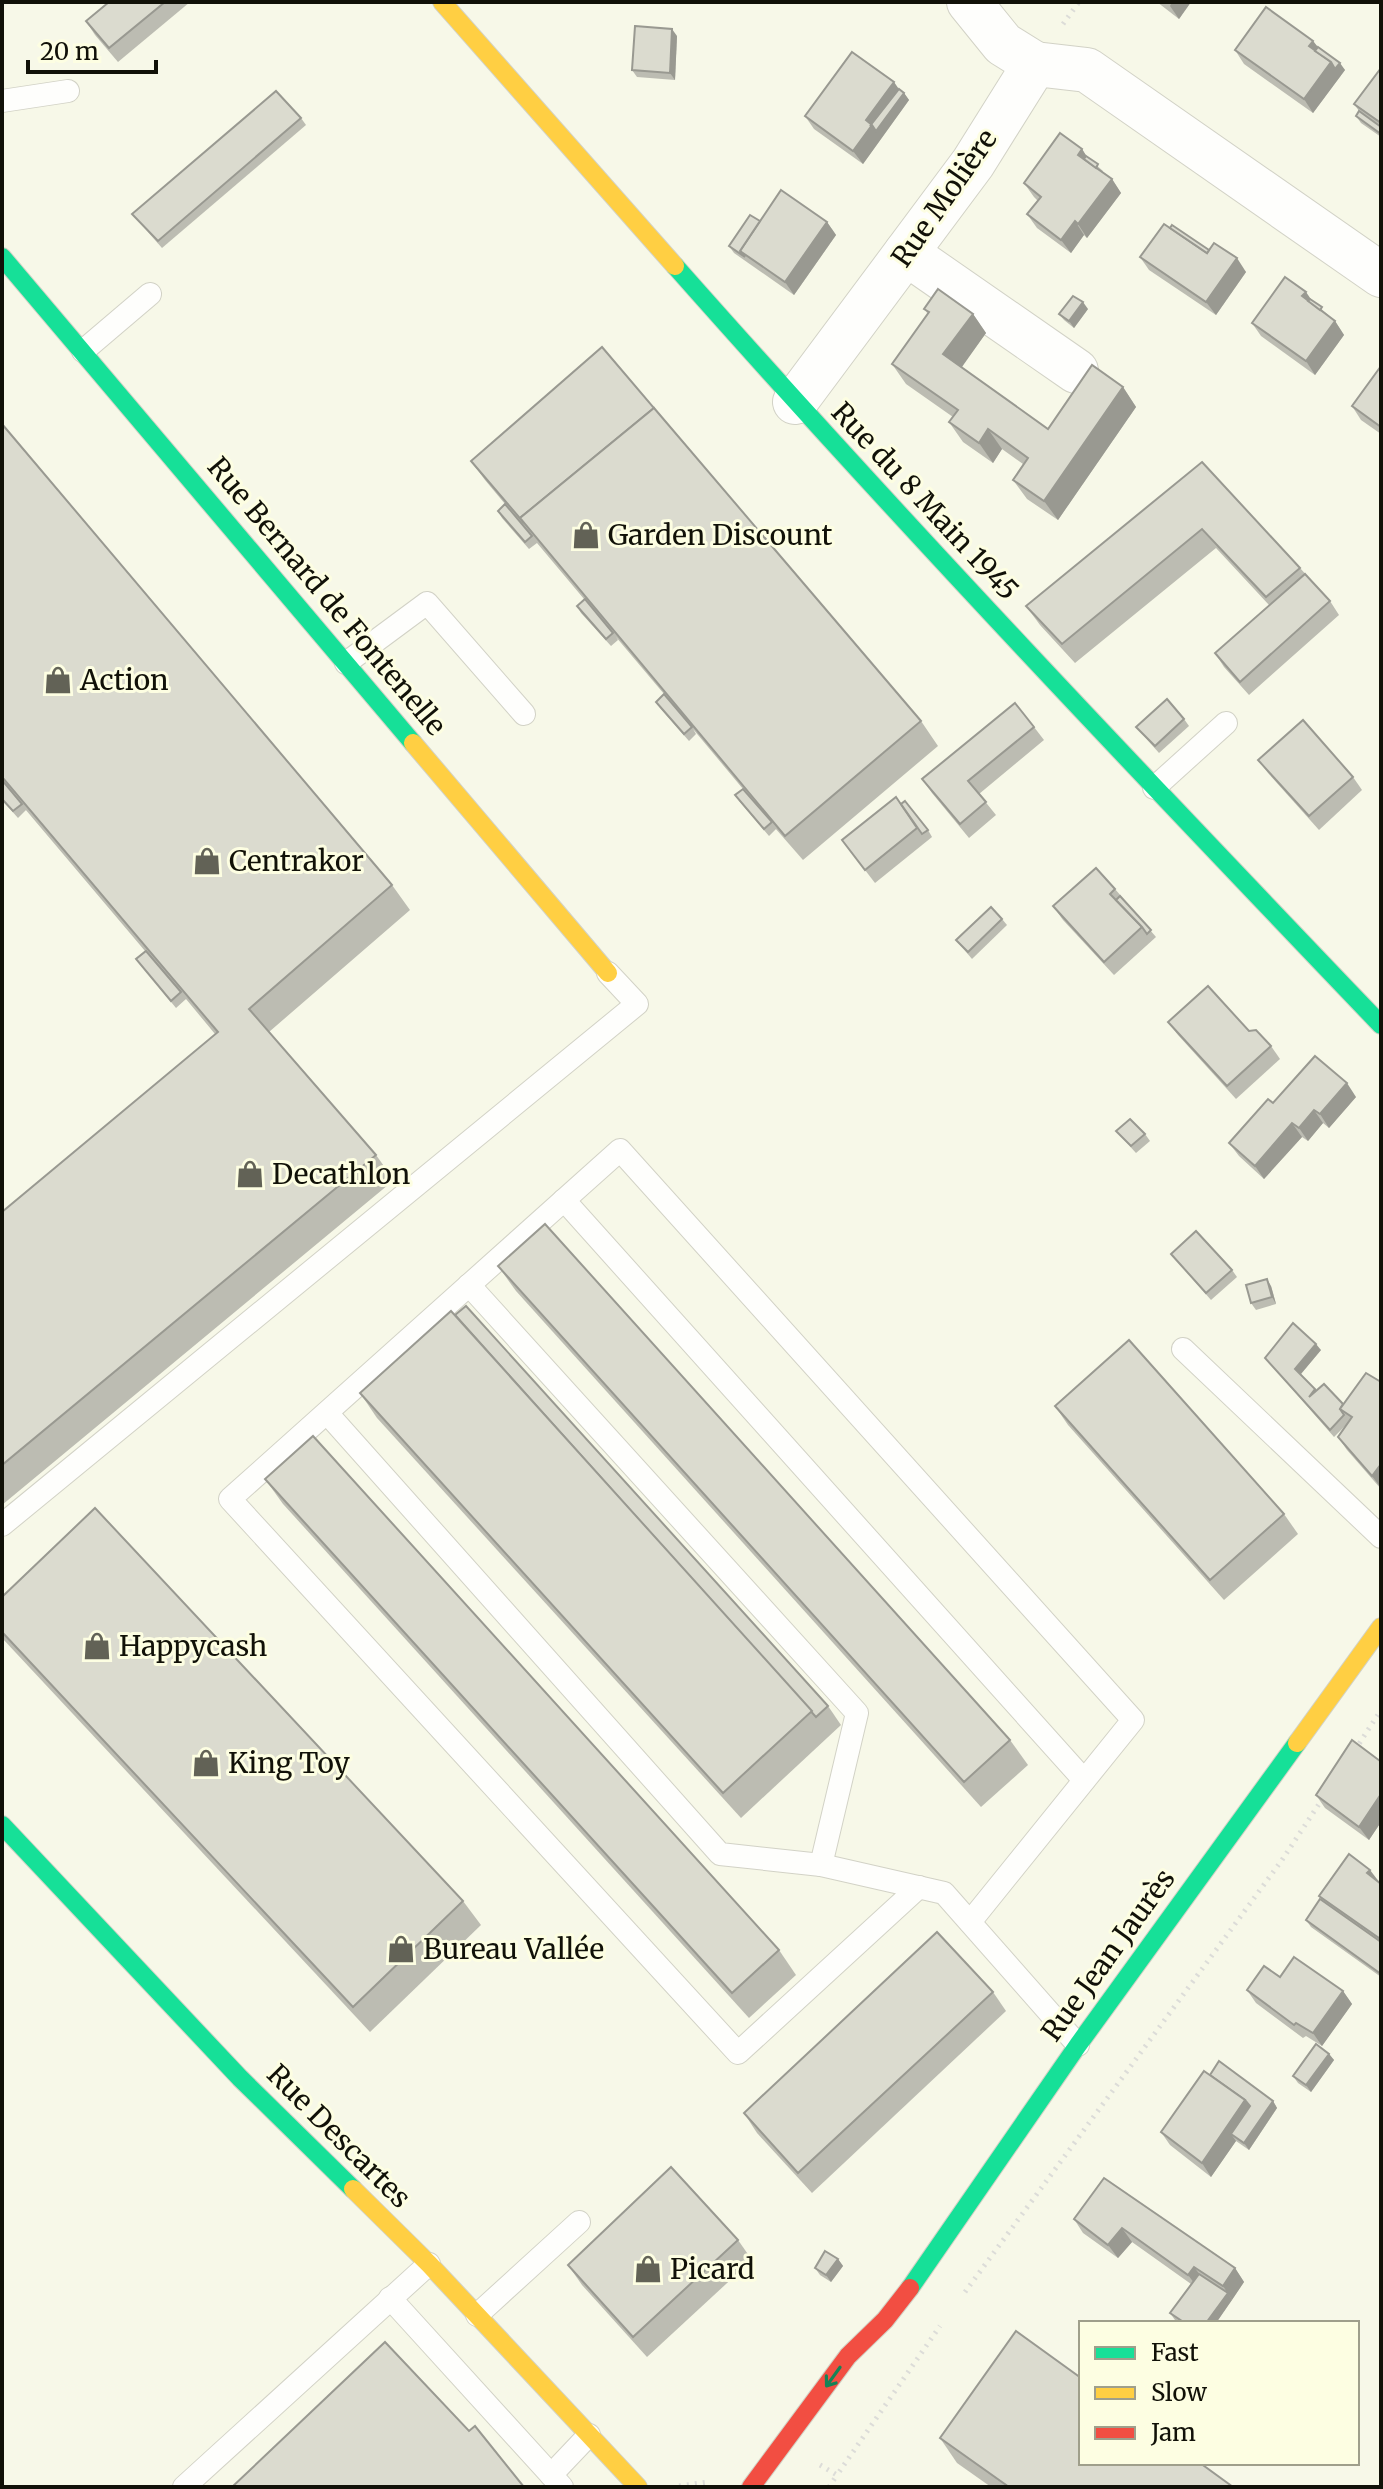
<svg xmlns="http://www.w3.org/2000/svg" width="1383" height="2489" font-family="Merriweather,serif">
<style>
.lines{fill:none;stroke-linecap:round;stroke-linejoin:round}
.lane-casing{stroke:#d2d2c6;stroke-width:24}
.street-casing{stroke:#d2d2c6;stroke-width:46}
.fast-casing{stroke:#d2d2c6;stroke-width:20}
.slow-casing{stroke:#d2d2c6;stroke-width:20}
.jam-casing{stroke:#d2d2c6;stroke-width:20}
.path{stroke:#dcdcd8;stroke-width:5;stroke-dasharray:2 6;stroke-linecap:butt}
.lane{stroke:#fefefc;stroke-width:22}
.street{stroke:#fefefc;stroke-width:44}
.fast{stroke:#16e098;stroke-width:18}
.slow{stroke:#ffcf43;stroke-width:18}
.jam{stroke:#f24e42;stroke-width:18}
.wall{fill:#bcbcb2}
.shaded-wall{fill:#999991}
.building{fill:#dbdbcf;stroke:#999991;stroke-width:2}
.oneway{stroke:#148357}
.labels{text-anchor:middle;stroke-width:6;stroke-linejoin:round;paint-order:stroke}
.street-label{font-size:28px;fill:#111108;stroke:#fdfee2}
.poi-label{font-size:28px;fill:#111108;stroke:#fdfee2;text-anchor:start}
</style>
<rect width="100%" height="100%" fill="#f7f8e8"/>
<g class="lines">
<defs>
<g id="lane">
<path d="M2,101L68,91"/>
<path d="M83,351L150,294"/>
<path d="M346,663L427,603L524,714"/>
<path d="M1154,788L1226,723"/>
<path d="M564,1200L1084,1780"/>
<path d="M469,1285L857,1713L821,1865"/>
<path d="M1183,1349L1381,1537"/>
<path d="M327,1413L720,1854L821,1865L944,1893L1078,2045"/>
<path d="M2,1525L637,1004L608,973"/>
<path d="M919,1887L738,2053L230,1499L620,1150L1133,1720L970,1922"/>
<path d="M390,2298L562,2487"/>
<path d="M477,2315L579,2222"/>
<path d="M551,2475L589,2435"/>
<path d="M184,2487L429,2264"/>
</g>
<g id="street">
<path d="M1035,64L1087,70L1381,275"/>
<path d="M906,253L1076,371"/>
<path d="M795,402L973,163L1035,64L1003,44L969,2"/>
</g>
<g id="fast">
<path d="M2,257L413,743"/>
<path d="M675,266C904,525 1142,775 1381,1025"/>
<path d="M2,1825L240,2078L353,2189"/>
<path d="M910,2288L1078,2045L1297,1743"/>
</g>
<g id="slow">
<path d="M442,2L675,266"/>
<path d="M413,743L608,973"/>
<path d="M1297,1743L1381,1627"/>
<path d="M353,2189L429,2264L638,2487"/>
</g>
<path id="jam" d="M751,2487L848,2356L885,2320L910,2288"/>
</defs>
<!-- lane casing -->
<use href="#lane" class="lane-casing"/>
<!-- street casing -->
<use href="#street" class="street-casing"/>
<!-- fast casing -->
<use href="#fast" class="fast-casing"/>
<!-- slow casing -->
<use href="#slow" class="slow-casing"/>
<!-- jam casing -->
<use href="#jam" class="jam-casing"/>
<!-- path -->
<g class="path">
<path d="M1063,24L1079,2"/>
<path d="M1355,1750L1381,1710"/>
<path d="M965,2292L1282,1860L1323,1798"/>
<path d="M820,2465L837,2475L940,2326"/>
<path d="M679,2486L708,2482"/>
<path d="M829,2487L837,2475"/>
</g>
<!-- lane -->
<use href="#lane" class="lane"/>
<!-- street -->
<use href="#street" class="street"/>
<!-- fast -->
<use href="#fast" class="fast"/>
<!-- slow -->
<use href="#slow" class="slow"/>
<!-- jam -->
<use href="#jam" class="jam"/>
</g>
<!-- wall -->
<g class="wall">
<path d="M109,2H190L118,62L95,35L86,21Z"/>
<path d="M1157,2H1191L1179,19Z"/>
<path d="M677,36L675,80L637,77L632,70Z"/>
<path d="M1313,41L1318,47L1345,70L1313,113L1244,64L1235,50Z"/>
<path d="M1381,68V137L1361,123L1356,116L1359,111L1354,104Z"/>
<path d="M899,89L904,93L909,100L863,164L814,129L805,116Z"/>
<path d="M301,118L306,125L162,248L132,214Z"/>
<path d="M1082,149L1086,156L1103,171L1102,172L1112,179L1121,193L1087,238L1084,235L1071,253L1037,228L1027,214L1038,201L1034,197L1024,183Z"/>
<path d="M760,221L827,222L836,235L794,295L734,253L729,246Z"/>
<path d="M1209,250L1246,272L1216,315L1149,270L1140,257Z"/>
<path d="M1310,299L1335,321L1344,335L1315,375L1261,336L1252,323Z"/>
<path d="M924,309L973,314L986,333L961,367L1048,429L1123,387L1136,407L1058,520L1027,499L1013,480L1023,464L1002,449L993,463L963,442L949,422L953,417L906,384L892,364L928,314Z"/>
<path d="M1088,309L1074,328L1064,320L1059,314Z"/>
<path d="M1381,366V434L1361,420L1352,406Z"/>
<path d="M2,424L392,885L410,910L269,1032L376,1155L394,1180L2,1505V1212L215,1034L186,999L176,1008L136,959L145,951L25,809L26,810L18,818L2,800Z"/>
<path d="M471,461L921,721L938,746L803,860L775,828L776,829L769,836L740,802L735,795L743,789L693,729L696,734L689,741L661,709L656,702L664,694L616,637L618,640L611,646L581,613L577,606L584,599L537,543L529,549L502,518L498,511L505,504L485,480Z"/>
<path d="M1202,462L1300,568L1330,601L1339,615L1249,695L1224,667L1215,653L1269,605L1216,548L1075,663L1040,625L1026,606Z"/>
<path d="M1184,719L1189,726L1159,753L1136,727Z"/>
<path d="M1034,727L1044,740L979,794L996,815L969,838L932,793L922,779Z"/>
<path d="M1258,760L1353,777L1362,790L1319,830L1268,773Z"/>
<path d="M901,804L928,830L932,837L875,883L842,840Z"/>
<path d="M1115,889L1156,937L1114,975L1063,920L1053,906Z"/>
<path d="M1002,919L1007,925L972,959L956,940Z"/>
<path d="M1168,1022L1249,1031L1271,1046L1280,1059L1236,1099L1178,1035Z"/>
<path d="M1356,1097L1329,1128L1323,1123L1308,1141L1302,1137L1264,1179L1239,1156L1229,1143L1273,1103Z"/>
<path d="M1116,1131L1145,1134L1150,1141L1136,1153Z"/>
<path d="M1171,1254L1232,1270L1237,1277L1211,1300Z"/>
<path d="M498,1266L1010,1740L1028,1765L981,1807L516,1291Z"/>
<path d="M1271,1286L1276,1304L1256,1310L1251,1303Z"/>
<path d="M1321,1350L1301,1374L1316,1391L1343,1404L1381,1382V1489L1347,1450L1338,1437L1348,1423L1334,1437L1265,1358Z"/>
<path d="M360,1393L828,1706L841,1725L741,1818L377,1418Z"/>
<path d="M1055,1406L1284,1514L1298,1534L1224,1600L1068,1425Z"/>
<path d="M265,1479L779,1950L796,1975L749,2018L283,1504Z"/>
<path d="M2,1597L463,1901L481,1925L370,2032L2,1638Z"/>
<path d="M1381,1756V1822L1369,1840L1325,1808L1316,1795L1378,1760Z"/>
<path d="M1378,1882L1381,1884V1977L1311,1927L1306,1920L1323,1901L1319,1896Z"/>
<path d="M1280,1977L1343,1991L1352,2004L1322,2046L1306,2036L1303,2038L1256,2003L1247,1990Z"/>
<path d="M993,1992L1006,2011L812,2193L757,2133L744,2113Z"/>
<path d="M1329,2054L1334,2060L1311,2092L1298,2083L1293,2076Z"/>
<path d="M1210,2075L1273,2101L1277,2108L1249,2150L1236,2141L1211,2177L1170,2145L1161,2132Z"/>
<path d="M1104,2178L1235,2268L1244,2282L1216,2323H1180L1175,2320L1170,2313L1191,2284L1132,2242L1118,2258L1083,2233L1074,2219Z"/>
<path d="M738,2240L752,2260L647,2357L582,2285L568,2265Z"/>
<path d="M838,2259L843,2266L831,2282L820,2275L815,2268Z"/>
<path d="M940,2438L1233,2487H991L957,2463Z"/>
</g>
<!-- shaded-wall -->
<g class="shaded-wall">
<path d="M1172,2H1191L1179,19L1170,6Z"/>
<path d="M672,29L677,36L675,80L670,73Z"/>
<path d="M1313,41L1323,54L1320,58L1309,46Z"/>
<path d="M1331,62L1340,63L1345,70L1313,113L1304,99Z"/>
<path d="M894,82L903,95L904,93L909,100L863,164L853,151L866,120Z"/>
<path d="M1082,149L1091,163L1089,166L1078,155Z"/>
<path d="M1112,179L1121,193L1087,238L1078,224Z"/>
<path d="M1075,221L1084,235L1071,253L1061,240Z"/>
<path d="M827,222L836,235L794,295L785,282Z"/>
<path d="M1237,258L1246,272L1216,315L1206,302Z"/>
<path d="M1306,292L1315,305L1302,296Z"/>
<path d="M1083,302L1088,309L1074,328L1069,321Z"/>
<path d="M973,314L986,333L957,374L943,354Z"/>
<path d="M1335,321L1344,335L1315,375L1306,361Z"/>
<path d="M1123,387L1136,407L1058,520L1044,501Z"/>
<path d="M988,429L1002,449L993,463L979,443Z"/>
<path d="M1347,1083L1356,1097L1329,1128L1320,1114Z"/>
<path d="M1314,1110L1323,1123L1308,1141L1299,1128Z"/>
<path d="M1292,1123L1302,1137L1264,1179L1255,1166Z"/>
<path d="M1267,1279L1271,1286L1276,1304L1272,1297Z"/>
<path d="M1316,1344L1321,1350L1300,1375L1295,1369Z"/>
<path d="M1381,1464V1488L1372,1476Z"/>
<path d="M1381,1794V1822L1369,1840L1359,1827Z"/>
<path d="M1370,1870L1380,1883L1367,1873Z"/>
<path d="M1343,1991L1352,2004L1322,2046L1313,2033Z"/>
<path d="M1329,2054L1334,2060L1311,2092L1306,2085Z"/>
<path d="M1245,2100L1255,2113L1231,2134L1236,2141L1211,2177L1202,2163Z"/>
<path d="M1273,2101L1277,2108L1249,2150L1244,2143Z"/>
<path d="M1122,2228L1132,2242L1118,2258L1108,2245Z"/>
<path d="M838,2259L843,2266L831,2282L826,2275Z"/>
<path d="M1194,2267L1204,2280L1198,2288L1188,2275Z"/>
<path d="M1235,2268L1244,2282L1232,2300L1223,2286Z"/>
<path d="M1228,2293L1232,2300L1216,2323H1206Z"/>
</g>
<!-- building -->
<g class="building">
<path d="M109,2H165L109,48L86,21Z"/>
<path d="M1266,7L1313,41L1309,46L1331,62L1304,99L1235,50Z"/>
<path d="M635,26L672,29L670,73L632,70Z"/>
<path d="M1318,47L1340,63L1335,69L1331,62L1315,51Z"/>
<path d="M852,52L894,82L866,120L872,125L853,151L805,116Z"/>
<path d="M1381,68V123L1354,104Z"/>
<path d="M899,89L904,93L876,131L872,125L870,126Z"/>
<path d="M276,91L301,118L158,241L132,214Z"/>
<path d="M1359,111L1381,127V134L1356,116Z"/>
<path d="M1060,133L1082,149L1078,155L1112,179L1078,224L1075,221L1061,240L1027,214L1041,197L1024,183Z"/>
<path d="M1086,156L1098,164L1096,168L1084,159Z"/>
<path d="M781,190L827,222L785,282L740,251Z"/>
<path d="M750,215L760,221L740,251L745,257L729,246Z"/>
<path d="M1164,224L1207,253L1214,243L1237,258L1206,302L1140,257Z"/>
<path d="M1172,225L1209,250L1207,253L1170,228Z"/>
<path d="M1285,277L1306,292L1302,296L1335,321L1306,361L1252,323Z"/>
<path d="M938,289L973,314L943,354L1048,429L1092,365L1123,387L1044,501L1013,480L1028,458L988,429L979,443L949,422L958,410L892,364L929,312L924,309Z"/>
<path d="M1073,296L1083,302L1069,321L1059,314Z"/>
<path d="M1310,299L1322,307L1320,310L1308,301Z"/>
<path d="M602,347L654,408L520,518L524,523L471,461Z"/>
<path d="M1381,366V427L1352,406Z"/>
<path d="M654,408L921,721L785,836L520,518Z"/>
<path d="M2,424L392,885L249,1009L376,1155L2,1465V1212L218,1032L2,777Z"/>
<path d="M1202,462L1300,568L1266,597L1202,529L1062,644L1026,606Z"/>
<path d="M505,504L532,536L525,542L498,511Z"/>
<path d="M1305,574L1330,601L1240,682L1215,653Z"/>
<path d="M585,599L613,633L606,639L577,606Z"/>
<path d="M664,694L692,727L684,734L656,702Z"/>
<path d="M1167,699L1184,719L1155,746L1136,727Z"/>
<path d="M1015,703L1034,727L968,781L986,802L960,824L922,779Z"/>
<path d="M1303,720L1353,777L1309,816L1258,760Z"/>
<path d="M2,780L22,804L13,811L2,799Z"/>
<path d="M743,789L772,822L764,829L735,795Z"/>
<path d="M896,797L917,828L865,870L842,840Z"/>
<path d="M905,801L928,830L922,834L901,804Z"/>
<path d="M1096,868L1115,889L1110,894L1142,927L1104,962L1053,906Z"/>
<path d="M1120,896L1151,930L1147,934L1142,927L1116,900Z"/>
<path d="M991,907L1002,919L968,952L956,940Z"/>
<path d="M146,951L181,992L171,1001L136,959Z"/>
<path d="M1208,986L1249,1031L1256,1030L1271,1046L1227,1086L1168,1022Z"/>
<path d="M1315,1056L1347,1083L1320,1114L1314,1110L1299,1128L1292,1123L1255,1166L1229,1143L1268,1099L1273,1103Z"/>
<path d="M1130,1119L1145,1134L1131,1146L1116,1131Z"/>
<path d="M545,1224L1010,1740L964,1782L498,1266Z"/>
<path d="M1196,1231L1232,1270L1206,1293L1171,1254Z"/>
<path d="M1267,1279L1272,1297L1251,1303L1246,1285Z"/>
<path d="M466,1306L828,1706L816,1717L455,1315Z"/>
<path d="M451,1311L812,1711L723,1793L360,1393Z"/>
<path d="M1293,1323L1316,1344L1295,1369L1315,1389L1309,1397L1324,1384L1343,1404L1340,1409L1344,1415L1330,1430L1265,1358Z"/>
<path d="M1129,1340L1284,1514L1210,1580L1055,1406Z"/>
<path d="M1366,1373L1381,1382V1464L1372,1476L1338,1437L1352,1417L1340,1409Z"/>
<path d="M313,1436L779,1950L732,1993L265,1479Z"/>
<path d="M95,1508L463,1901L353,2007L2,1632V1597Z"/>
<path d="M1352,1740L1380,1761L1381,1760V1794L1359,1827L1316,1795Z"/>
<path d="M1349,1854L1370,1870L1367,1873L1381,1884V1935L1379,1938L1319,1896Z"/>
<path d="M1320,1899L1381,1942V1974L1306,1920Z"/>
<path d="M937,1932L993,1992L798,2173L744,2113Z"/>
<path d="M1294,1957L1343,1991L1313,2033L1296,2023L1294,2025L1247,1990L1264,1966L1280,1977Z"/>
<path d="M1316,2044L1329,2054L1306,2085L1293,2076Z"/>
<path d="M1219,2061L1273,2101L1244,2143L1231,2134L1250,2106L1245,2100L1210,2075Z"/>
<path d="M1204,2071L1245,2100L1202,2163L1161,2132Z"/>
<path d="M671,2167L738,2240L633,2337L568,2265Z"/>
<path d="M1104,2178L1235,2268L1223,2286L1194,2267L1188,2275L1122,2228L1108,2245L1074,2219Z"/>
<path d="M825,2251L838,2259L826,2275L815,2268Z"/>
<path d="M1199,2274L1228,2293L1206,2323H1185L1170,2313Z"/>
<path d="M1016,2331L1081,2378V2463H1200L1233,2487H1009L940,2438Z"/>
<path d="M385,2342L469,2431L475,2426L524,2487H232Z"/>
</g>
<!-- one-way arrows -->
<defs><path id="oneway-shaft" d="M-6 0H5M1.5-3L5.5 0L1.5 3" fill="none" stroke-width="1.6" stroke-linecap="round" stroke-linejoin="round" transform="scale(2)"/></defs>
<use class="oneway" href="#oneway-shaft" transform="translate(833 2377) rotate(126)"/>
<!-- icons -->
<defs>
<symbol id="shop-bare" viewBox="-9 -9 18 18"><path d="M-5-2.5h2.3a2.7 3.5 0 0 1 5.4 0H5L5.5 6h-11ZM-1.5-2.5h3a1.5 2.3 0 0 0-3 0Z" fill="#626256" stroke="#fdfee2" stroke-width="2.5" paint-order="stroke"/></symbol>
</defs>
<g fill-rule="evenodd">
<use href="#shop-bare" x="566" y="515" width="40" height="40"/>
<use href="#shop-bare" x="38" y="660" width="40" height="40"/>
<use href="#shop-bare" x="187" y="841" width="40" height="40"/>
<use href="#shop-bare" x="230" y="1154" width="40" height="40"/>
<use href="#shop-bare" x="77" y="1626" width="40" height="40"/>
<use href="#shop-bare" x="186" y="1743" width="40" height="40"/>
<use href="#shop-bare" x="381" y="1929" width="40" height="40"/>
<use href="#shop-bare" x="628" y="2249" width="40" height="40"/>
</g>
<g class="labels">
<!-- street labels -->
<g class="street-label">
<text transform="translate(944 198) rotate(-55)" y="10">Rue Molière</text>
<text transform="translate(925 501) rotate(47)" y="10">Rue du 8 Main 1945</text>
<text transform="translate(327 596) rotate(50)" y="10">Rue Bernard de Fontenelle</text>
<text transform="translate(1108 1955) rotate(-54)" y="10">Rue Jean Jaurès</text>
<text transform="translate(339 2136) rotate(45)" y="10">Rue Descartes</text>
</g>
<!-- poi labels -->
<g class="poi-label">
<text x="608" y="545">Garden Discount</text>
<text x="80" y="690">Action</text>
<text x="229" y="871">Centrakor</text>
<text x="272" y="1184">Decathlon</text>
<text x="119" y="1656">Happycash</text>
<text x="228" y="1773">King Toy</text>
<text x="423" y="1959">Bureau Vallée</text>
<text x="670" y="2279">Picard</text>
</g>
</g>
<!-- border -->
<rect width="1383" height="2489" fill="none" stroke="#111108" stroke-width="8"/>
<!-- legend -->
<rect x="1079" y="2321" width="280" height="144" fill="#fdfee2" stroke="#9f9f8b" stroke-width="2"/>
<rect x="1095" y="2347" width="40" height="12" fill="#16e098" stroke="#9f9f8b" stroke-width="2"/>
<text x="1151" y="2361" font-size="24" fill="#111108">Fast</text>
<rect x="1095" y="2387" width="40" height="12" fill="#ffcf43" stroke="#9f9f8b" stroke-width="2"/>
<text x="1151" y="2401" font-size="24" fill="#111108">Slow</text>
<rect x="1095" y="2427" width="40" height="12" fill="#f24e42" stroke="#9f9f8b" stroke-width="2"/>
<text x="1151" y="2441" font-size="24" fill="#111108">Jam</text>
<!-- scale -->
<path d="M28 60v12h128v-12" fill="none" stroke="#111108" stroke-width="4"/>
<text x="40" y="60" font-size="24" fill="#111108" stroke="#fdfee2" stroke-width="6" paint-order="stroke">20 m</text>
</svg>
